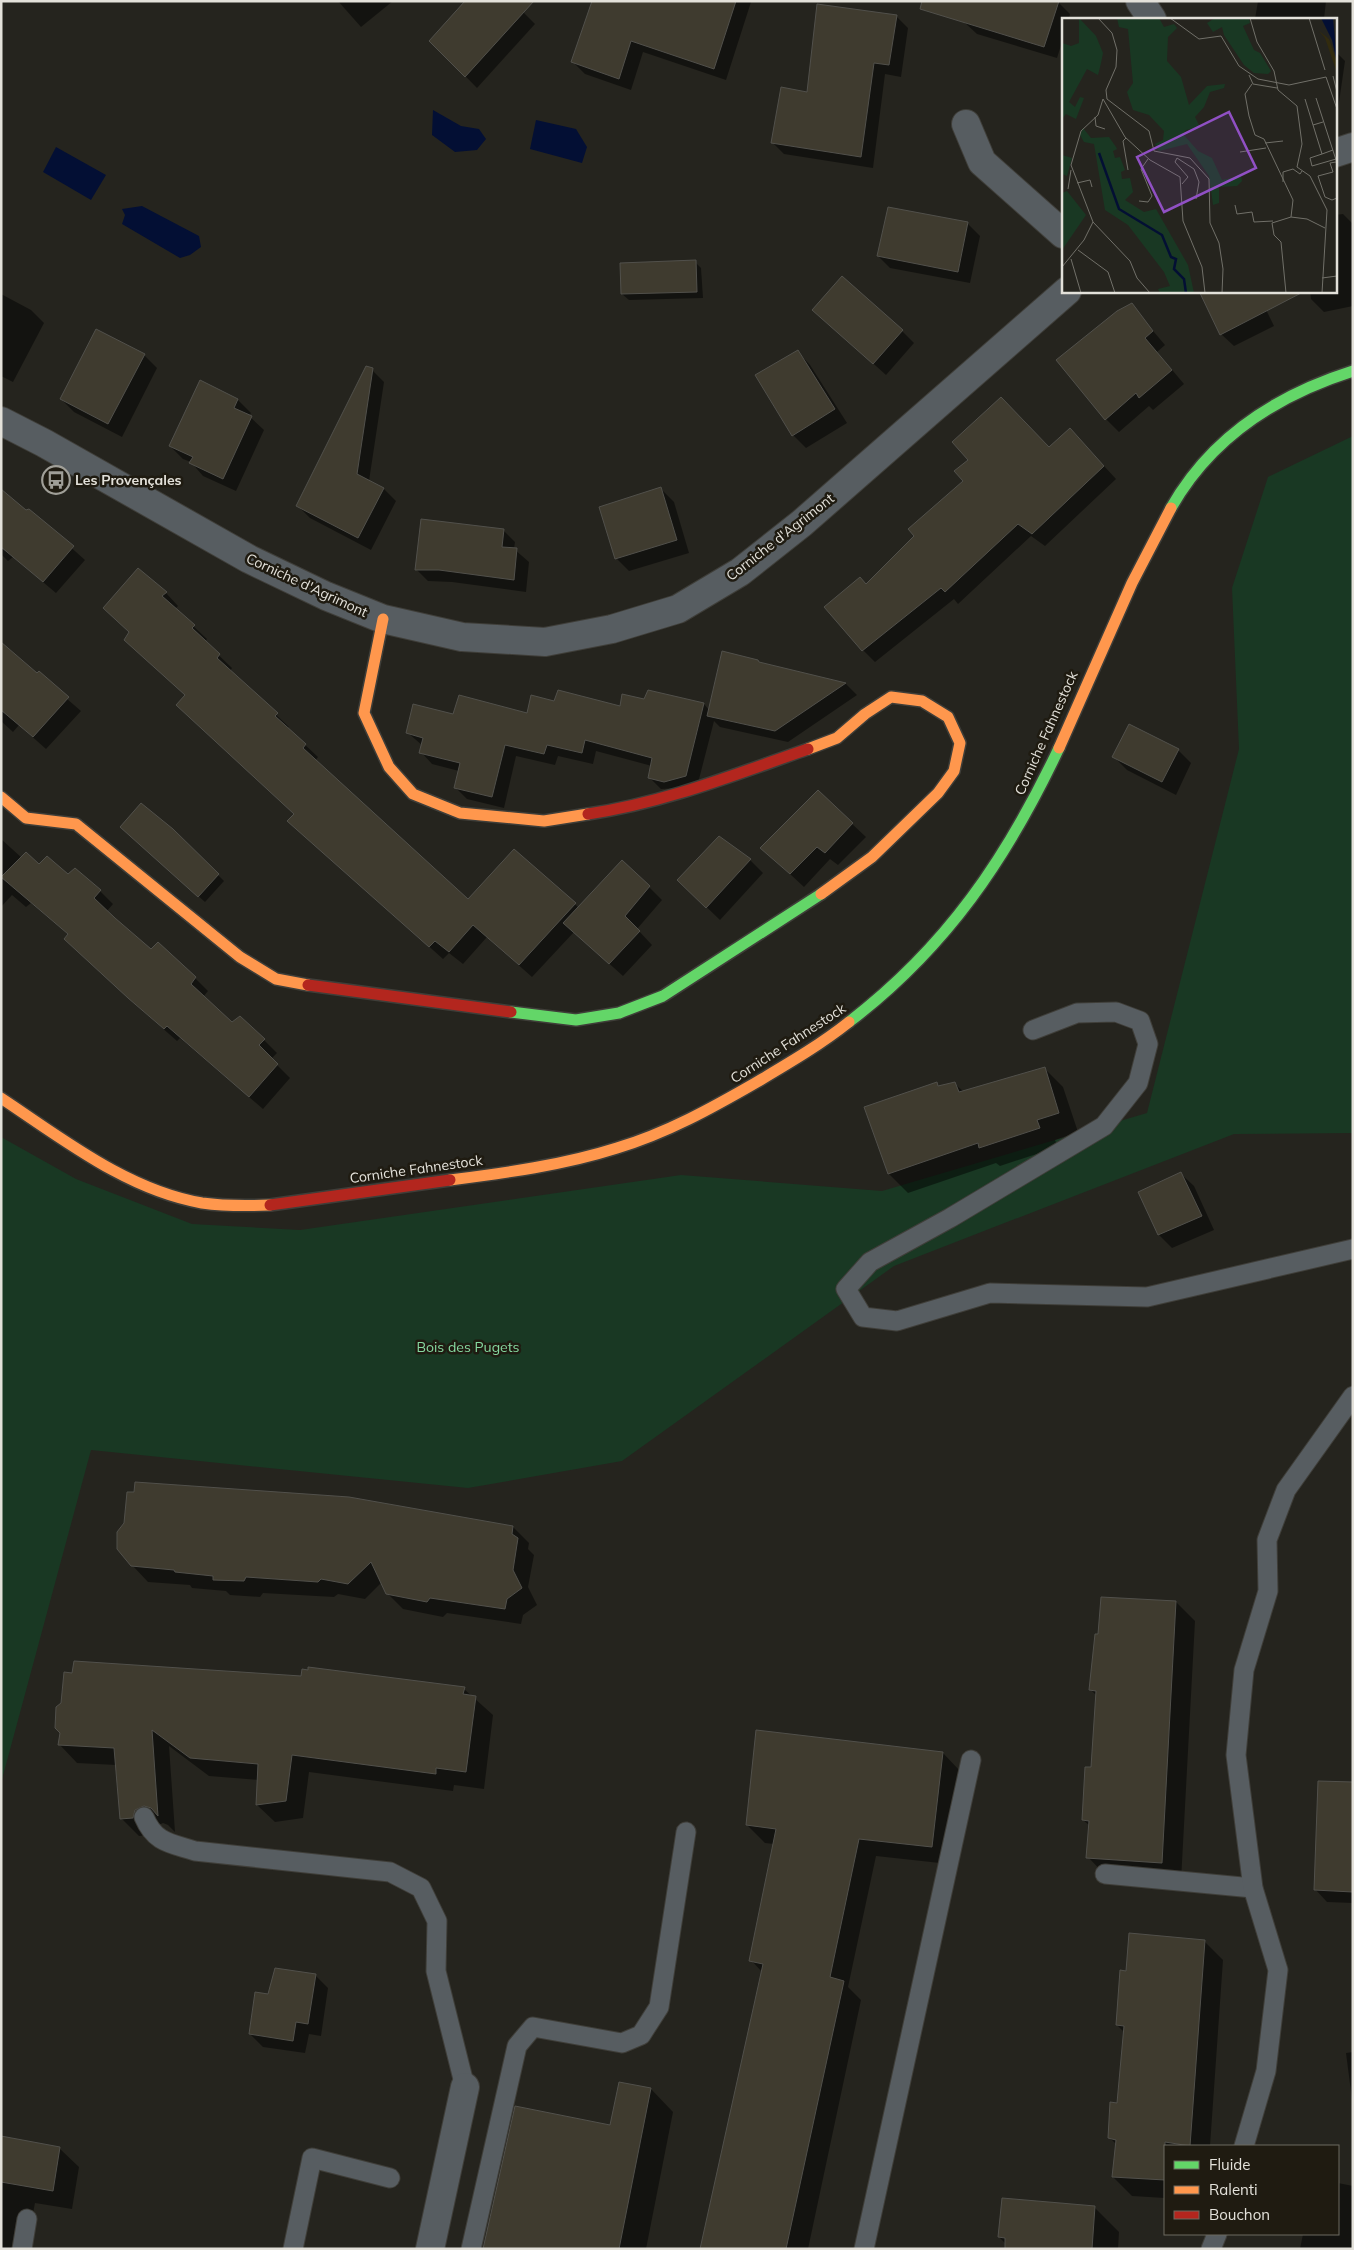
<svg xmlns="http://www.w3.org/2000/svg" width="1354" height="2250" font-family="Mulish,sans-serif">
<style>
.green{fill:#193823}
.water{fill:#030f34}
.shadow{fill:#0007}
.building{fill:#3f3b2f;stroke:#51504b}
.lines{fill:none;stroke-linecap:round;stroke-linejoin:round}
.lane-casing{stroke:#3f3e39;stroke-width:21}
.street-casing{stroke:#3f3e39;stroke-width:30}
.fast-casing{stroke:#3f3e39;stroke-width:14}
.slow-casing{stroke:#3f3e39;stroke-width:14}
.jam-casing{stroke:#3f3e39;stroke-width:14}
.lane{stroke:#575d61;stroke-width:19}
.street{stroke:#575d61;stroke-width:28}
.fast{stroke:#63d668;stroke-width:11}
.slow{stroke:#ff974d;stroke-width:11}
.jam{stroke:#b3261e;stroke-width:11}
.labels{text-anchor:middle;stroke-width:5;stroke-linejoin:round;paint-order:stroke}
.poi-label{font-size:14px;font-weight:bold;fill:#e3e1da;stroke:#1f1b11;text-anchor:start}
.street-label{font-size:14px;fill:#e3e1da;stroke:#1f1b11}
.park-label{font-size:14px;fill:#86d9a0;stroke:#1f1b11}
.inset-river{fill:none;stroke:#030f34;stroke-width:2.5}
.inset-road{fill:none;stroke:#717069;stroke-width:1}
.view{fill:#9050c4;fill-opacity:0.15;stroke:#9050c4;stroke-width:2.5}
.inset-edge{fill:none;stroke:#e3e1da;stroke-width:2.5}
</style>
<rect width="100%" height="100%" fill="#25241e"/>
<!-- green -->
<path class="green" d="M1353,436V1133L1234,1134L894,1266L622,1461L468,1488L91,1450L1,1783V1137L76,1179L192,1224L300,1230L681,1175L882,1191L1147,1113L1239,749L1232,588L1268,477Z"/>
<!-- water -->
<g class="water">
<path d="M433,110L461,126L479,129L486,139L477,150L455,152L432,135Z"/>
<path d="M536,120L576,129L587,147L582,163L530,149Z"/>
<path d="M56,147L106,175L91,200L43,172Z"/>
<path d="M142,206L199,236L201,247L190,255L180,258L122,224L125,215L122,209Z"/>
</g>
<!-- shadow -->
<g class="shadow">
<path d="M338,1H393L361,27Z"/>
<path d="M512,1L535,24L477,88L431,41Z"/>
<path d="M684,1L751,2L726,80L643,52L631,90L585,74L573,62Z"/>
<path d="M1258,1H1326L1324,19H1255Z"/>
<path d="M1058,2L1070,14L1069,19H1063V39L1057,58L977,34L964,22Z"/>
<path d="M896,16L908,28L901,77L885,74L873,168L784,154L772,142L808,94Z"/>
<path d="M1335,51L1345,61L1338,109L1335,108Z"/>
<path d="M1343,214L1353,224V306L1324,312L1311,299L1310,291H1335V215Z"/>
<path d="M967,223L980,236L970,283L890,268L878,256Z"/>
<path d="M695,262L701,268L703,298L629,300L622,294Z"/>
<path d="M1257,291L1274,326L1234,346L1221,334Z"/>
<path d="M1,294L31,310L44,323L13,382L1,376Z"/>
<path d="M1131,305L1165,345L1157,352L1184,384L1153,410L1149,406L1119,432L1106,419Z"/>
<path d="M814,310L902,331L914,343L886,375Z"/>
<path d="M797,351L810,365L847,423L806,448L793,435Z"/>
<path d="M144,355L157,368L122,437L74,412L61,399Z"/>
<path d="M372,370L384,382L369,481L384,489L396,501L371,550L310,518L298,506Z"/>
<path d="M238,400L251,413L249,416L264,430L236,491L203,476L191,462L183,459L170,446Z"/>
<path d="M1082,442L1116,479L1045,546L1031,536L958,604L954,599L875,662L863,650L866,585L915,536L965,481L1049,449Z"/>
<path d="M661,489L674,502L689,553L629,571L616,558Z"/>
<path d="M1,498L26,512L29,510L85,560L56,593L13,557L8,561L1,554Z"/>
<path d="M503,530L515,542L514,549L529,562L526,592L452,582L428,581L416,569Z"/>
<path d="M166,593L178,606L175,609L207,639L205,642L232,668L230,671L289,727L287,728L318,757L315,761L468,901L514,850L579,908L649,887L662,900L637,929L652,945L623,976L574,932L532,977L487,937L463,964L449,953L443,959L289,821L296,814L130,632L117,620Z"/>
<path d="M1,642L81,711L46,749L19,725L13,732L1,721Z"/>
<path d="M760,664L846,684L857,695L788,742L720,727L714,721L697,787L661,789L649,777L652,766L596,751L593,764L558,756L555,765L516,756L504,808L467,799L455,787L459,771L432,764L421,752L423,746L408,733L454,715L528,714L555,703L621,708L645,701L648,692L704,704L709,710Z"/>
<path d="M1129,726L1178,750L1191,763L1176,795L1127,770L1114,757Z"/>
<path d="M818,792L866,837L838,865L830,859L804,887L762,848Z"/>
<path d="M128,833L218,875L224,881L205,902Z"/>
<path d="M720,838L750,860L763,873L720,920L692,893Z"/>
<path d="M1,839L22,858L100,891L113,904L107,911L151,950L195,978L208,991L203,997L232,1024L264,1040L277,1053L271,1059L290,1078L263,1109L180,1038L177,1041L143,1011L79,951L69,935L31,903L26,907L12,895L1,907Z"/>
<path d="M1044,1068L1063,1087L1078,1132L1055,1140L1058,1147L1000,1166L996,1163L908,1193L889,1174L866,1108L937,1084L940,1087L955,1084L964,1092Z"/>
<path d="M1180,1173L1194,1186L1214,1230L1172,1248L1159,1235L1139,1193Z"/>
<path d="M513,1527L529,1543L528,1549L534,1555L528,1587L537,1605L523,1615L521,1624L447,1613L443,1617L403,1609L387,1593L382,1582L365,1599L338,1594L334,1597L263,1593L260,1597L230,1595L226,1591L192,1588L190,1585L148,1582L132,1565Z"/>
<path d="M1176,1602L1195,1621L1181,1881L1107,1877L1088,1857L1090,1826L1083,1820L1092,1768L1097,1696L1090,1689Z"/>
<path d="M464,1689L493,1715L484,1789L454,1785L453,1791L309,1772L303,1818L275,1822L257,1805L259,1780L209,1776L169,1746L175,1832L168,1825L163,1823L152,1828L150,1835L139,1836L121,1818L116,1765L77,1763L60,1745L62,1732Z"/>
<path d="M943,1753L960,1771L949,1864L876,1856L848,1987L861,2000L808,2249H702L762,1972L751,1960L774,1844L765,1843L747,1825Z"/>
<path d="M1353,1784V1903L1327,1902L1315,1889Z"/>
<path d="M1204,1941L1223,1960L1210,2146H1165V2198L1132,2196L1113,2177L1117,2145L1110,2138L1119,2104L1124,2032L1117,2025L1128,1972Z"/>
<path d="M315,1975L328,1988L321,2036L309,2034L305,2053L263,2047L250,2034L269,1995Z"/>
<path d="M1353,2052V2107L1346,2053Z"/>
<path d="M651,2089L673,2112L646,2249H484Z"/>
<path d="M1,2138L59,2148L79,2167L72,2209L35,2203L26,2249H1Z"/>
<path d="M1338,2183L1353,2186V2249H1300L1303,2234H1338Z"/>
<path d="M1094,2207L1119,2232L1118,2249H1006V2244L999,2237Z"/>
</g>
<!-- building -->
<g class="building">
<path d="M465,1H534L465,77L429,41Z"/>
<path d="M592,1H736L714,69L631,41L619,79L571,62Z"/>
<path d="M922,1H1059L1044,47L920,9Z"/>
<path d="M817,4L897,15L889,65L874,63L861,157L771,143L781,87L807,92Z"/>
<path d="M888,207L968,222L958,272L877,256Z"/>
<path d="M696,260L697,292L621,294L620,263Z"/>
<path d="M842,276L903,330L873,364L812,310Z"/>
<path d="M1199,291H1305L1220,335Z"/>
<path d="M1132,303L1153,331L1145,338L1172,370L1139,398L1136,393L1105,420L1056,360L1117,311Z"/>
<path d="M96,329L145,354L108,424L60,399Z"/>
<path d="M798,350L835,409L792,436L755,375Z"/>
<path d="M366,366L373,368L357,474L384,488L358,538L296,506Z"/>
<path d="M200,380L238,399L234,408L252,416L223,479L189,463L193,457L169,446Z"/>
<path d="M1001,397L1049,447L1070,428L1104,466L1032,534L1018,524L945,592L941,588L862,651L824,607L860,577L866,584L914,536L908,529L963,481L954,471L968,460L952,442Z"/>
<path d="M661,487L677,540L615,559L599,507Z"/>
<path d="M1,489L26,510L29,509L74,546L43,582L1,547Z"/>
<path d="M421,519L504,529L502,547L517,548L514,580L439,570H415Z"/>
<path d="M138,568L167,592L162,596L195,625L192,628L220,654L217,658L278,713L275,716L306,744L303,748L468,899L514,849L576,903L519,965L473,925L449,952L435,941L429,947L287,821L294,814L176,705L185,695L124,640L129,632L103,608Z"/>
<path d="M1,642L37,673L39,671L69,697L33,737L1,710Z"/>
<path d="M722,651L758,660L759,662L846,683L775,731L707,716Z"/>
<path d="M558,690L620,706L622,694L644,699L648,690L704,703L686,776L664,782L648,778L652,758L585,740L582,753L547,745L544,754L505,745L492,797L454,788L460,763L419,753L423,738L406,733L413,704L453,714L459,695L527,713L531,695L554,701Z"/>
<path d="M1129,724L1179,749L1162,782L1112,757Z"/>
<path d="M818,790L853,823L825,853L817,847L790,874L760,848Z"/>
<path d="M141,803L173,829L219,874L198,897L120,827Z"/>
<path d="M719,836L751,859L706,908L677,880Z"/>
<path d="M26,852L39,864L47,856L68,874L75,868L101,890L94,898L115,918L151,949L158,942L196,977L191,984L232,1022L240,1016L265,1039L259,1045L278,1064L249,1097L167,1026L164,1029L128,998L64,939L68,934L1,877Z"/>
<path d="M622,860L650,886L625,916L640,931L609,964L563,923Z"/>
<path d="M1045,1067L1059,1113L1037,1120L1040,1128L979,1148L978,1143L888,1174L864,1107L937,1082L938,1086L955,1082L959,1092Z"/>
<path d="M1181,1172L1202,1216L1158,1235L1138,1192Z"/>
<path d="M135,1482L349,1497L513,1526L512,1534L518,1538L513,1570L522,1588L507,1599L505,1609L430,1598L427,1602L386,1594L371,1562L348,1584L321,1579L318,1582L246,1577L244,1581L213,1580V1576L175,1572L174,1570L131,1566L117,1549V1532L124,1523L127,1492H134Z"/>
<path d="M1101,1597L1176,1601L1162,1863L1086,1858L1089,1821L1082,1820L1085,1767H1091L1096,1691L1089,1690L1095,1634H1098Z"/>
<path d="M74,1661L301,1676L302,1669L308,1670V1667L465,1687L463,1694L476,1696L466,1772L436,1768V1774L292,1755L286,1801L256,1805L258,1764L190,1758L152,1730L158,1816L151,1808L144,1806L135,1810L133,1818L120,1819L114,1748L58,1745L60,1733L55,1728L56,1707L61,1703L64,1672L72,1673Z"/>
<path d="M756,1730L943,1752L932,1847L859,1839L830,1977L844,1981L786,2249H700L763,1964L749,1961L776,1829L746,1825Z"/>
<path d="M1318,1781L1353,1782V1892L1314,1890Z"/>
<path d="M1129,1933L1205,1940L1190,2146L1165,2142V2180L1112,2177L1116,2140L1108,2138L1110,2102L1117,2103L1124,2026L1116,2025L1120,1970L1126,1971Z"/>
<path d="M275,1968L316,1974L308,2024L296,2022L293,2041L249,2034L255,1992L268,1994Z"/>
<path d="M619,2082L651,2088L619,2249H483L515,2106L610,2125Z"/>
<path d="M1,2136L60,2147L53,2191L1,2182Z"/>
<path d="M1002,2198L1095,2206L1092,2249H1005V2238L998,2237Z"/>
</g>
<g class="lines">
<defs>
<g id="lane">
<path d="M1033,1030L1077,1013L1116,1012L1140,1021L1148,1044L1138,1083L1104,1126L950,1218L870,1262L846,1289L863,1317L897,1321L990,1293L1147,1297L1353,1249"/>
<path d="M144,1817C155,1843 170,1843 195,1851L390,1872L421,1888L437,1921L436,1971L465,2087"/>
<path d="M1105,1874L1253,1888"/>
<path d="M1244,2146L1266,2071L1278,1970L1253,1888L1236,1755L1244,1670L1268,1591L1267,1540L1286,1490L1353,1396"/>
<path d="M22,2249L27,2219"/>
<path d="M293,2249L312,2158L390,2178"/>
<path d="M471,2249L517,2046L533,2027L622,2043L641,2035L659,2007L686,1832"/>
<path d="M864,2249L971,1760"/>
<path d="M1211,2249L1217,2234"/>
</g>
<g id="street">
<path d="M1140,1L1152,19"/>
<path d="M966,124L982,162L1063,234"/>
<path d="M1335,153L1353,147"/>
<path d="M1,421L44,443L249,559L326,596L383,619L462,637L545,642L612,629L678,609L740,572L802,523L1067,291"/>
<path d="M430,2249L465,2087"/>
</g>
<g id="fast">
<path d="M1171,508C1211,437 1277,395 1353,371"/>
<path d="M511,1012L576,1020L619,1013L663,996L821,894"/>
<path d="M849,1022C947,947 1007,858 1059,748"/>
</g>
<g id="slow">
<path d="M383,619L364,713L389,767L413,794L460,813L544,821L588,814"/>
<path d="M1059,748L1132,583L1171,508"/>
<path d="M808,749L837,738L865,714L891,697L922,701L948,717L960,743L954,771L938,793L872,857L821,894"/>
<path d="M1,797L26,818L76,824L240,957L276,979L308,985"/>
<path d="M1,1098C63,1139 127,1190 202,1203C224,1206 247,1206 270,1205"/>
<path d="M450,1180C505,1173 564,1165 617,1148C667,1133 712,1108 757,1082C789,1063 820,1045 849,1022"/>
</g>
<g id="jam">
<path d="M588,814C664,803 736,774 808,749"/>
<path d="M308,985L511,1012"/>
<path d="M270,1205L450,1180"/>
</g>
</defs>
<!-- lane casing -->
<use href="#lane" class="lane-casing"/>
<!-- street casing -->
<use href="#street" class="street-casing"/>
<!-- fast casing -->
<use href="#fast" class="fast-casing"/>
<!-- slow casing -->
<use href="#slow" class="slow-casing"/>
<!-- jam casing -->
<use href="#jam" class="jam-casing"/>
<!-- lane -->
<use href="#lane" class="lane"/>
<!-- street -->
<use href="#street" class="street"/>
<!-- fast -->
<use href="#fast" class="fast"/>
<!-- slow -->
<use href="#slow" class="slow"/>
<!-- jam -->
<use href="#jam" class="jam"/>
</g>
<!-- icons -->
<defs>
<symbol id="bus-ring" viewBox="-11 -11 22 22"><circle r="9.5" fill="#1f1b11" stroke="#a09f98" stroke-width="1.5"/><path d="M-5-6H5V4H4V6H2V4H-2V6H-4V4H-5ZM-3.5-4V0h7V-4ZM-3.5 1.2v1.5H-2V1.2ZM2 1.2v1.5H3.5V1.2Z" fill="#a09f98"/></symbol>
</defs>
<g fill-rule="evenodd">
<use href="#bus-ring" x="40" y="464" width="32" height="32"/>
</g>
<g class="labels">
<!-- poi labels -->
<g class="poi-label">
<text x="75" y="485">Les Provençales</text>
</g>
<!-- street labels -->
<g class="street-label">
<text transform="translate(780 537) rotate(-38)" y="5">Corniche d'Agrimont</text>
<text transform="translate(307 585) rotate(25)" y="5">Corniche d'Agrimont</text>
<text transform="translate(1046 733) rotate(-66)" y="5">Corniche Fahnestock</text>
<text transform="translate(788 1043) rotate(-33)" y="5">Corniche Fahnestock</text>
<text transform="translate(416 1169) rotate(-8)" y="5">Corniche Fahnestock</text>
</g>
<!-- park labels -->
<g class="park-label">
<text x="468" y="1352">Bois des Pugets</text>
</g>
</g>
<!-- overview -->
<g transform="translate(1062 18)">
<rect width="275" height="275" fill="#25241e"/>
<path d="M17,0L34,18L41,35L39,45L36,57L25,51L7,84L13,89L18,79L22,80L14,101L4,96L0,101V25L9,28L17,25ZM55,0H97L102,9L112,6L115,10L106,19L105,43L119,59L127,87L145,68L163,66L162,70L148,74L142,89L133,99L138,109L124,112L121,116L136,133L150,140L160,162L179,158L180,163L175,168L157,169V185L151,187L147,158L125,126L97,133L93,126L101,122L102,113L87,97L71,92L65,74L71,65L66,11L57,9ZM153,0H187L188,5L181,8L192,32L198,35L209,53L206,56L192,55L182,47L162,17L160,9L151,14L145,5ZM21,110L29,120L47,119L54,129L55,131L51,133L53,140L58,139L63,152L59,154L60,161L68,160L71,174L63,182L82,194L94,191L126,247L132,275H98L96,271L108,268L102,254L66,207L43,192L32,126L22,124L18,117ZM0,137L10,140L5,158L0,156ZM5,173L24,197L0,232V175Z" fill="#193823"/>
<path d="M257,13L267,21L275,44V55L263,20Z" fill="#322b0e"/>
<path d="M259,0H271L275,44L270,22Z" fill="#030f34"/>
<path class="inset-river" d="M37,135L57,191L100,217L109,239L114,241L112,251L122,261L124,275"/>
<path class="inset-road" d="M36,0L50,15L55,32L54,49L44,72L45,81L87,113L92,133L128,140L147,161L148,205L157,225L161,251L160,275M108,0L137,21L159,18L177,48L196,61L227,67L264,59L275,91M188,0L195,24L212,53L216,72L235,88L240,126L235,149L248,158L265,192L260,275M247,0L263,52M187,57L191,66L215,70M271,58L275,74M190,66L183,76L187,98L193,117L202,121L231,182L229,199L245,201L263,210M254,80L275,145M41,81L63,119L88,142L118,159L121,203L140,249L143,275M243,81L251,107M33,99L34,108L43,111M261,104L251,107L260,136L271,132M64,120L61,123L66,152M203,125L221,123M178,134L204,130M260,136L248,140L250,148L274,141M274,144L268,145L271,154L256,158L263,179L270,182L275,180M221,164V154L231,151L238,156L240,153M15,165L28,162L30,169M120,166L126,159L113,144L115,140L132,151L137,164L134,181M6,171L9,152M77,183L86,184L90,178L79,151L86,141M173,187L175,196L190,194L192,204L211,203M31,204L68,243L75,260L88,275M16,232L46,254L53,275M9,241L19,275M0,249L22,222L31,204L9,147L19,113L36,97L41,81M260,260L275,258M224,275L219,224L212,217L210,205L229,199"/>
<path class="view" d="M167,94L194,150L102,194L75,139Z"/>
<rect width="275" height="275" class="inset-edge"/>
</g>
<!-- border -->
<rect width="1354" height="2250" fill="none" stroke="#e3e1da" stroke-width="5"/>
<!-- legend -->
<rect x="1164" y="2145" width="175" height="90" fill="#1f1b11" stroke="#6d6a61"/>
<rect x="1174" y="2161" width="25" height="8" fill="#63d668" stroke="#6d6a61"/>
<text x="1209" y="2170" font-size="15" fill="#e3e1da">Fluide</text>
<rect x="1174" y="2186" width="25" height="8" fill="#ff974d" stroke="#6d6a61"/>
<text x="1209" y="2195" font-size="15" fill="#e3e1da">Ralenti</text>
<rect x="1174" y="2211" width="25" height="8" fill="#b3261e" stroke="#6d6a61"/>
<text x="1209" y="2220" font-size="15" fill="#e3e1da">Bouchon</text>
</svg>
